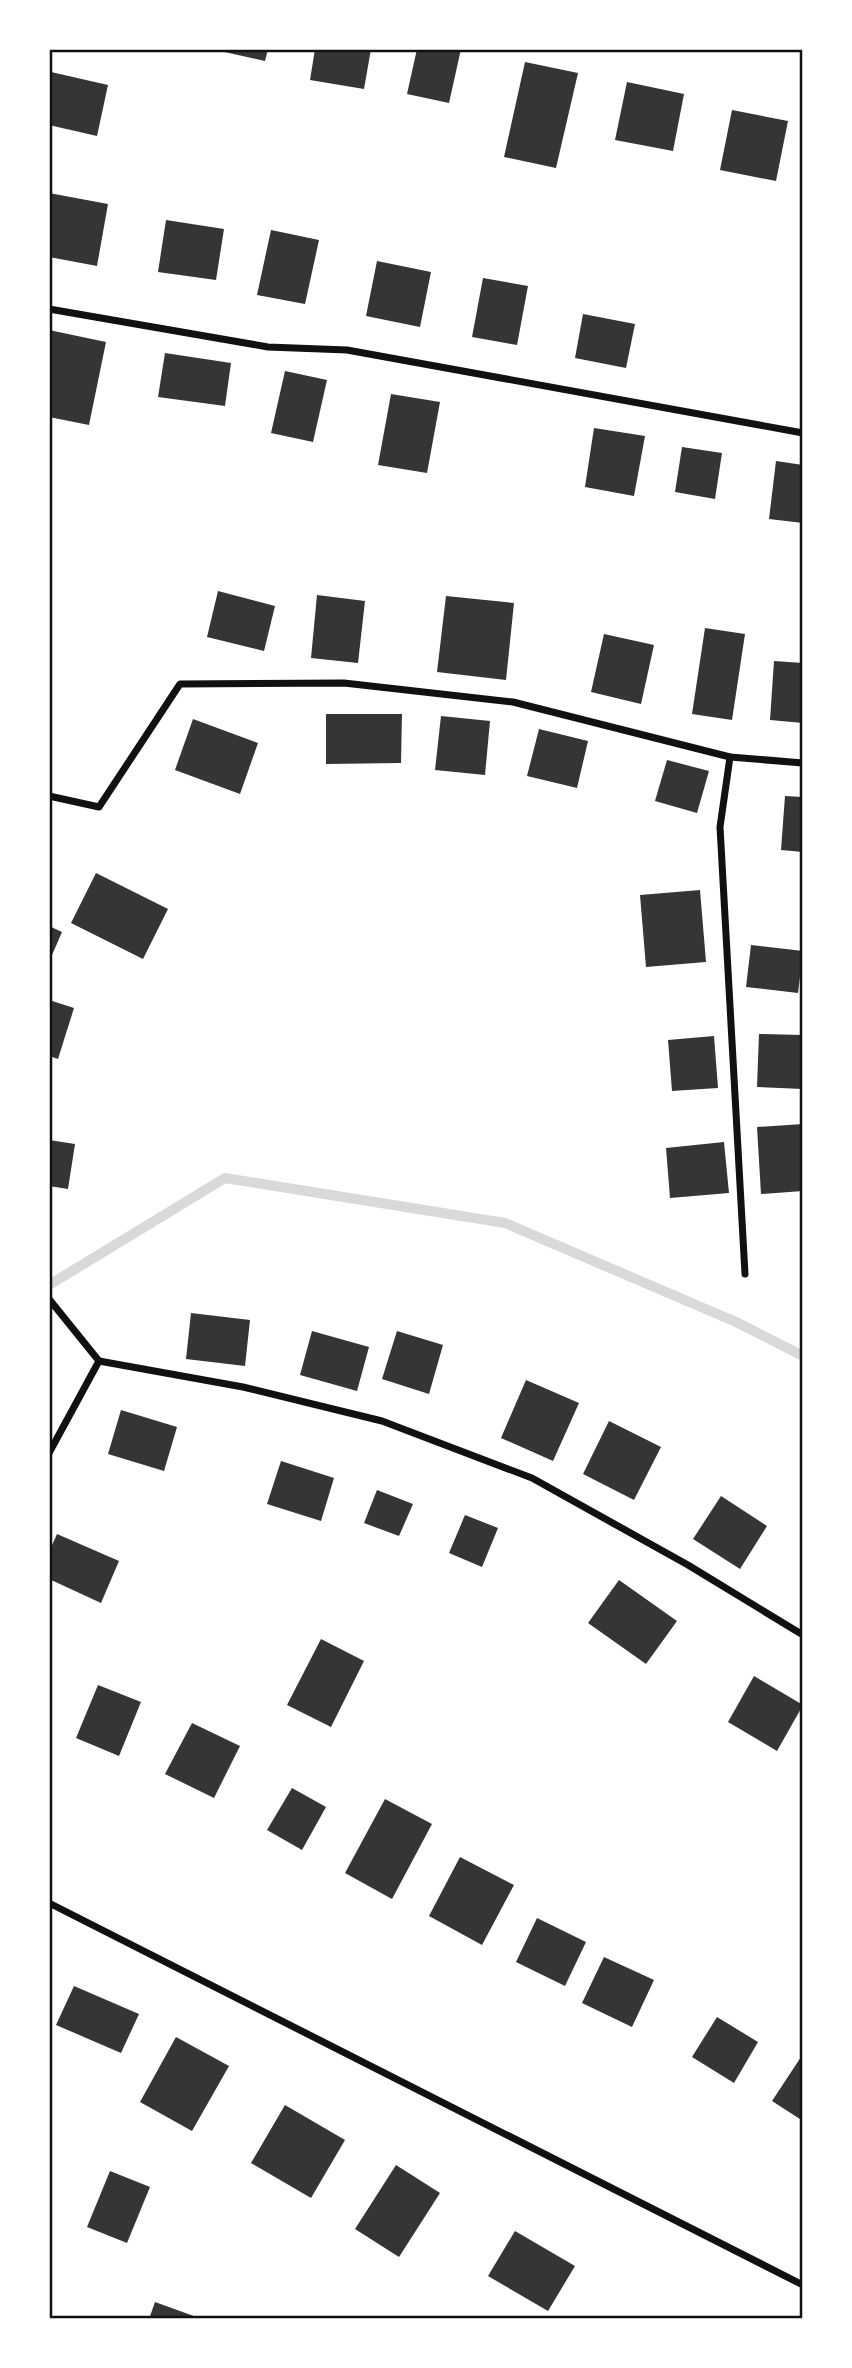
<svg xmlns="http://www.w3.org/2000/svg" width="852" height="2368" font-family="Raleway,sans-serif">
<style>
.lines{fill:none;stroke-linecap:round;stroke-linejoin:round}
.stream{stroke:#d9d9d9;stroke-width:10}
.building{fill:#353535}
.minor{stroke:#111;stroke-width:7}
.neatline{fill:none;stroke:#111;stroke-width:2.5}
</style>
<rect width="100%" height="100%" fill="#fff"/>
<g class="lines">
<!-- stream -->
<path class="stream" d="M49,1285L225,1178L505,1223L736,1322L803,1356"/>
</g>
<!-- building -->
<g class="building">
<path d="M211,49H268L265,61Z"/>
<path d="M315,49H371L364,89L310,80Z"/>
<path d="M417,49H461L449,103L407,94Z"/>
<path d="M525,62L578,73L556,168L504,157Z"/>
<path d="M51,72L108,85L97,136L49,125Z"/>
<path d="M627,82L684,94L673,151L615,140Z"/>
<path d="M732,110L788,121L776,181L720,170Z"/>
<path d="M49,193L108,204L97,266L49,257Z"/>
<path d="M166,220L224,229L216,280L158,272Z"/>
<path d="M271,230L319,240L305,304L257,295Z"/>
<path d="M377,261L431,272L420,327L366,316Z"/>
<path d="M483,278L528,286L517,345L472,337Z"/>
<path d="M583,314L635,324L626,368L575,358Z"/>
<path d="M49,330L106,342L89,425L49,417Z"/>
<path d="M165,353L231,363L225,406L158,397Z"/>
<path d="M285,371L327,380L313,442L271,433Z"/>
<path d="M391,394L440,402L427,473L378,465Z"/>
<path d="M594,428L645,436L634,496L585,487Z"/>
<path d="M682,447L722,453L715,499L675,492Z"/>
<path d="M776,461L803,465V523L769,519Z"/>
<path d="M218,591L275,606L264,651L207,637Z"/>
<path d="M317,595L365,601L358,663L311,658Z"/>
<path d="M446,596L514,603L506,680L437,672Z"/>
<path d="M705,628L745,634L732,720L692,714Z"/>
<path d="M604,634L654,645L641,704L591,692Z"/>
<path d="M774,661L803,663V723L770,720Z"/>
<path d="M326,714H402L401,763L326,764Z"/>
<path d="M441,716L490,721L485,775L435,770Z"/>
<path d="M193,719L258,743L240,794L175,770Z"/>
<path d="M539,729L588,741L577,788L527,776Z"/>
<path d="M667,760L709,771L697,813L655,801Z"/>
<path d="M785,796L803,797V852L781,850Z"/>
<path d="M96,873L168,909L143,959L71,923Z"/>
<path d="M700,890L706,962L646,967L640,895Z"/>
<path d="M49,926L62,932L49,962Z"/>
<path d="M751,945L803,951L798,993L746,987Z"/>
<path d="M49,1000L74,1008L58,1059L49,1056Z"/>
<path d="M759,1034L803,1035V1089L757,1087Z"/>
<path d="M714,1036L718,1088L672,1091L668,1040Z"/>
<path d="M803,1124V1191L761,1194L757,1127Z"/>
<path d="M49,1140L75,1144L68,1189L49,1186Z"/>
<path d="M724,1142L729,1193L670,1198L666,1148Z"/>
<path d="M191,1313L250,1320L245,1366L186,1359Z"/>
<path d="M312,1331L369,1347L357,1391L300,1375Z"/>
<path d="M397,1331L443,1345L429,1394L382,1379Z"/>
<path d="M526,1380L579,1403L553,1461L501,1438Z"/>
<path d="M121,1410L177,1427L164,1471L108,1454Z"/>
<path d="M609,1421L661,1447L634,1500L583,1474Z"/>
<path d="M281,1461L334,1478L321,1521L267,1504Z"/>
<path d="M377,1490L413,1504L399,1536L364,1523Z"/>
<path d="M721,1496L767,1526L740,1569L693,1539Z"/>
<path d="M465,1515L498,1528L482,1567L449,1553Z"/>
<path d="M57,1534L119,1561L101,1603L49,1579V1552Z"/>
<path d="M619,1580L677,1621L646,1664L588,1623Z"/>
<path d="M321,1639L364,1661L331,1727L287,1705Z"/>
<path d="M754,1676L803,1705L777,1751L728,1722Z"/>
<path d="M98,1685L141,1702L119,1756L76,1738Z"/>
<path d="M192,1723L240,1746L214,1798L165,1774Z"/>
<path d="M292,1788L326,1807L302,1850L267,1830Z"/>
<path d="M385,1799L432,1824L392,1899L345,1873Z"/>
<path d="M460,1857L514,1885L482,1945L429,1916Z"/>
<path d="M537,1918L586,1942L565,1986L516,1962Z"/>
<path d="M604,1957L654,1980L632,2027L582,2003Z"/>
<path d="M74,1986L139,2014L121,2053L56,2025Z"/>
<path d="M717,2017L758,2042L734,2083L692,2057Z"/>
<path d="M176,2037L229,2066L192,2131L140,2102Z"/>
<path d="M801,2057L803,2058V2121L772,2101Z"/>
<path d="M285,2105L345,2140L311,2198L251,2163Z"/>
<path d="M396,2165L440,2193L399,2257L355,2229Z"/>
<path d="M110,2171L150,2187L127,2243L87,2227Z"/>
<path d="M515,2231L575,2266L548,2311L488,2276Z"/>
<path d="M155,2302L202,2319H149Z"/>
</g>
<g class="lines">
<!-- minor -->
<g class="minor">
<path d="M49,309L268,347L347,350L803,433"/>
<path d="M730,757L720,827L745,1274"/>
<path d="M49,796L99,807L180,684L344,683L513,702L730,757L803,763"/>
<path d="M49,1299L99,1361L49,1453"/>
<path d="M99,1361L243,1387L382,1421L532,1478L688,1565L803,1635"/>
<path d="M49,1903L803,2285"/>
</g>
</g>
<!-- border -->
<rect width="852" height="2368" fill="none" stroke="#ffffff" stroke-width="102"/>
<rect x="51" y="51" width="750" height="2266" class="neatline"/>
</svg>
